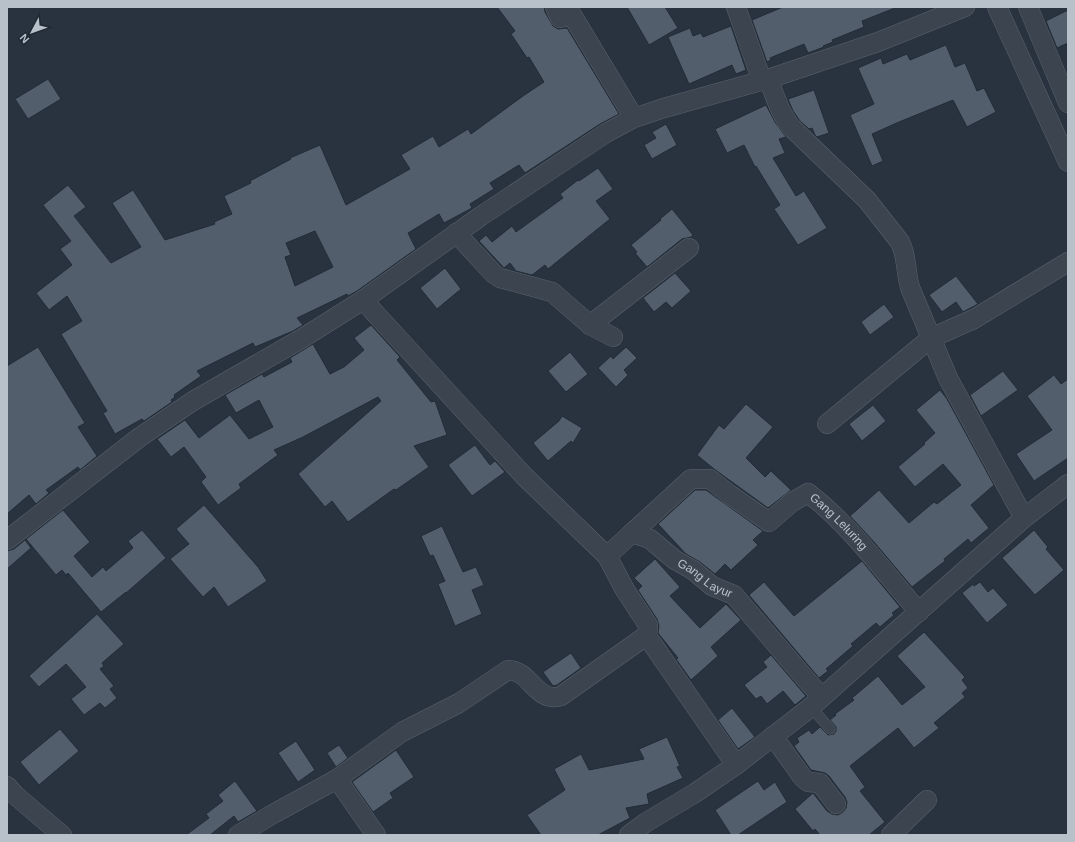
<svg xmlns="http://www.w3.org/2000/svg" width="1075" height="842" font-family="Helvetica,sans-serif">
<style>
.building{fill:#535e6d;stroke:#222c37;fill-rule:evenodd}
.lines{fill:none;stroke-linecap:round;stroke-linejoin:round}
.lane-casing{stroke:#59636d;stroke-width:11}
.street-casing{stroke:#59636d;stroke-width:20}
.lane{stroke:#3c454f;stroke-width:10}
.street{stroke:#3c454f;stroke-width:19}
.labels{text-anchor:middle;stroke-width:3;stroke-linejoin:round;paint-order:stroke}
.street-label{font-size:12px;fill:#b8c0ca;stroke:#202a35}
</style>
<rect width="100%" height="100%" fill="#28333f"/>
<!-- building -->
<g class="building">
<path d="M497,7H544L545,12L553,26L558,29L567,28L619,114L600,124L525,173L519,165L490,183L494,189L470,204L472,208L444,223L439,214L408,233L416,249L357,291L348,296L347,294L297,318L303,325L293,331L255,347L253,343L197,371L201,376L174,395L175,397L171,400L172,402L144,421L142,419L115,434L103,413L107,411L61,334L82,321L67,296L49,310L36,293L72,265L60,249L71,241L43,205L68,185L86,207L74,216L111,263L141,247L112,203L133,190L165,240L215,224L214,222L232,214L224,196L251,183L250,181L291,159L290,158L320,145L346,205L410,169L401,155L433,136L439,147L468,129L471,134L523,96L544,82L529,57L527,58L511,34L515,31ZM315,231L333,267L295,286L285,257L291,255L286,243Z"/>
<path d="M627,7H665L678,28L649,45Z"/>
<path d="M783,7H895V8L862,21L864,27L832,40L833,42L823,46L824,47L808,53L804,44L770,58L771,60L767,62L752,20Z"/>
<path d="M1068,10V43L1057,48L1046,21Z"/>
<path d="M731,26L746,70L736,74L732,65L689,84L668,37L690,28L693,36L701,33L703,37Z"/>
<path d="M946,45L955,67L965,63L977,91L984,88L996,112L967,127L953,100L899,122L872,134L883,161L872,166L850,115L874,104L858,68L881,58L883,64L907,54L910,60Z"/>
<path d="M48,79L61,99L28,119L15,99Z"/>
<path d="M814,90L829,133L817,137L815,135L812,128L809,129L800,121L793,111L788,99Z"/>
<path d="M766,105L775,122L786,137L779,139L785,153L773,158L796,196L804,191L827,228L798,245L774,209L780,205L756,166L755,167L744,145L727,153L715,129Z"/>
<path d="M666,124L677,145L652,159L644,145L656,138L652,132Z"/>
<path d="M598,168L613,189L596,201L610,219L548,269L545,265L532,275L516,271L510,263L504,268L479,241L486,235L492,242L512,226L516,232L563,198L560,194L578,180L579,181Z"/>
<path d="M672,209L693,235L691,237L682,239L647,267L635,253L637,252L631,245L661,220L660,219Z"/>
<path d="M445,268L461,289L437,309L420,288Z"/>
<path d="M675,273L691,291L672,308L666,302L654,312L643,298Z"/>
<path d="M956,276L978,304L963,312L956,302L942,312L929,295Z"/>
<path d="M884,304L894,317L870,335L861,322Z"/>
<path d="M371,325L400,357L397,360L431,402L435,401L447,435L414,446L429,467L396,490L394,489L348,522L332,501L325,507L298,474L381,401L378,397L303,437L274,450L278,455L239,484L241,488L218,505L201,482L206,477L184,447L171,457L157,439L185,420L199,438L230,415L249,439L273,427L259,400L236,413L225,395L262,374L264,377L292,362L290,358L313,344L330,374L344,367L364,350L354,338Z"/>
<path d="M38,347L85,423L78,427L97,456L80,470L78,467L46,490L49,493L36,504L29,495L7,514V366Z"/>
<path d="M626,347L637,358L624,370L628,375L616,387L598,368L611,356L613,359Z"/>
<path d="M570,352L588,374L566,392L548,371Z"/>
<path d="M1003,371L1018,390L981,416L970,395Z"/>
<path d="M1054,375L1061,384L1068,379V458L1034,481L1016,454L1052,430L1027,396Z"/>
<path d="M940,390L947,399L994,485L971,505L989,528L971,543L968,539L944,559L945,561L912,587L874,542L850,516L879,490L909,523L934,502L937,504L961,485L943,464L915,487L898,467L925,444L924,443L935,433L916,410Z"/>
<path d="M746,404L773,427L746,458L765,477L771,471L791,490L768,508L714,469L697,455L719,425L724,429Z"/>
<path d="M873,405L886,421L862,441L849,424Z"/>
<path d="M562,416L582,428L573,443L571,441L548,461L533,443L559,421Z"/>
<path d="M475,445L490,465L495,461L505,472L472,496L448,465Z"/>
<path d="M695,490H706L763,531L753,540L758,545L731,570L725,564L715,574L700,562L686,554L658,524Z"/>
<path d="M204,505L258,567L267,581L228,607L214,587L203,597L170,559L189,544L176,529Z"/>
<path d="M63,510L90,542L74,556L92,577L103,567L106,571L133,548L128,541L142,530L166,558L126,593V592L101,612L68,573L66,575L62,570L56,575L26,539Z"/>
<path d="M442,526L463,572L476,567L484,585L472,590L482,614L455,626L438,584L445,581L433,555L430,556L421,536Z"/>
<path d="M1034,530L1048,547L1046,549L1064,570L1035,595L1002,558Z"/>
<path d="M25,540L31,548L7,569V551L14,549Z"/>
<path d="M655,559L680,587L670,596L700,628L726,604L741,620L711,647L718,656L691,680L676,659L678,658L658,633L659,626L657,619L638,590L642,586L634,578Z"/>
<path d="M862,561L900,607L892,613L894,615L880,627L876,623L851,644L853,646L826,669L828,671L819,678L749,595L764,582L794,616Z"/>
<path d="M980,582L988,592L993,588L1008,605L987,623L962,593L973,584L974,586Z"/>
<path d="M97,614L124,644L102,663L104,666L100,669L114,686L110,689L117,698L105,708L100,703L84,715L71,699L86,687L66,664L39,687L29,676Z"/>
<path d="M924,632L965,677L962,680L968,688L962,693L965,697L934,723L939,728L914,748L898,728L850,766L865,787L860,791L885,822L869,835H820L815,829L813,831L795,809L813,793L827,811L832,814L838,815L843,812L846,808L847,802L845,797L829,776L825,773L811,770L794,746L799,742L797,738L809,730L812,734L820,727L828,735L834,734L836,731V727L830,720L836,715L835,714L854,700L852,698L878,676L902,705L925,687L897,656Z"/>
<path d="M571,653L581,668L557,685L553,686L543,672Z"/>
<path d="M771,655L806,696L795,705L783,691L767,704L761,696L756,699L744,685L767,667L763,662Z"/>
<path d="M732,708L755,737L738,749L718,720Z"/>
<path d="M60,729L79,751L39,785L20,762Z"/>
<path d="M667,737L680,766L677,767L683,778L647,794L649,804L626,808L630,818L598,835H541L527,815L565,790L554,769L581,754L589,770L644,759L639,749Z"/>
<path d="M296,741L315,770L298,782L278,753Z"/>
<path d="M339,745L348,758L336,767L327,753Z"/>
<path d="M396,750L414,777L390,793L393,798L373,812L352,782Z"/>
<path d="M235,781L257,811L238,822L234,816L210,835H186L209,818L206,814L223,801L218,795Z"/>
<path d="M758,781L764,790L775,782L787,802L738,835H731L715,810Z"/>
</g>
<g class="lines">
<defs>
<path id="lane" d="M811,707L830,729"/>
<g id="street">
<path d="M555,7L560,18L572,15L634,118"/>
<path d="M736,7L762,81"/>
<path d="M997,7L1068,162"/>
<path d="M1028,7L1068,103"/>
<path d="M768,79C776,97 779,113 792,128L867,200L900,242C908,257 905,275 911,290L948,378L1024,518"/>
<path d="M456,233L494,274L500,278L552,292L590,325L613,337"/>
<path d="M363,300L524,476L607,556L625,590L648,625L647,638"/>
<path d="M590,325L689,248"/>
<path d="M827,424L931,338L974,319L1068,262"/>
<path id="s1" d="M632,533L691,479H710L729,494L769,522L792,502L808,493C851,526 883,571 919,612"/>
<path d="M7,540L140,437L193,401L301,339L363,300L481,216L606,133L634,118L664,108L768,79L878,42L965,7"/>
<path id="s2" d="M607,556L632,533L650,539L675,560L693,570L712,586L734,595L810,684L822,697"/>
<path d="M773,736L803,778L808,782L820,783L836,804"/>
<path d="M337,779L376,835"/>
<path d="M7,786L15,795L62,835"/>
<path d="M238,835L273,814L337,779L402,732L459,703L508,670C530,670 537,704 561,696L643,638H647L651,642L736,765"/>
<path d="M629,835L645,823L695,793L736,765L811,707L1024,518L1068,484"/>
<path d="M891,835L927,800"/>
</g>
</defs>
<!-- lane casing -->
<use href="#lane" class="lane-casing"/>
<!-- street casing -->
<use href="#street" class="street-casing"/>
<!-- lane -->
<use href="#lane" class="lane"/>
<!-- street -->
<use href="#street" class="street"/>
</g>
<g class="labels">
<!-- street labels -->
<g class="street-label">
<text dy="4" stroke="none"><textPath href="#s1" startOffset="263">Gang Leluring</textPath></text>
<text dy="4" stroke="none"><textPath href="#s2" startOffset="121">Gang Layur</textPath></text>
</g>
</g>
<!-- border -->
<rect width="1075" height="842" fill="none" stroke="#b8c0ca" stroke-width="16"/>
<!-- north arrow -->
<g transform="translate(32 32) rotate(229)" stroke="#202a35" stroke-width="3" paint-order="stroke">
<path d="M0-3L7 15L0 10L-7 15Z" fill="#b8c0ca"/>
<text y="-6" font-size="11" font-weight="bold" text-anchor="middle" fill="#b8c0ca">N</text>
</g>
</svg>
